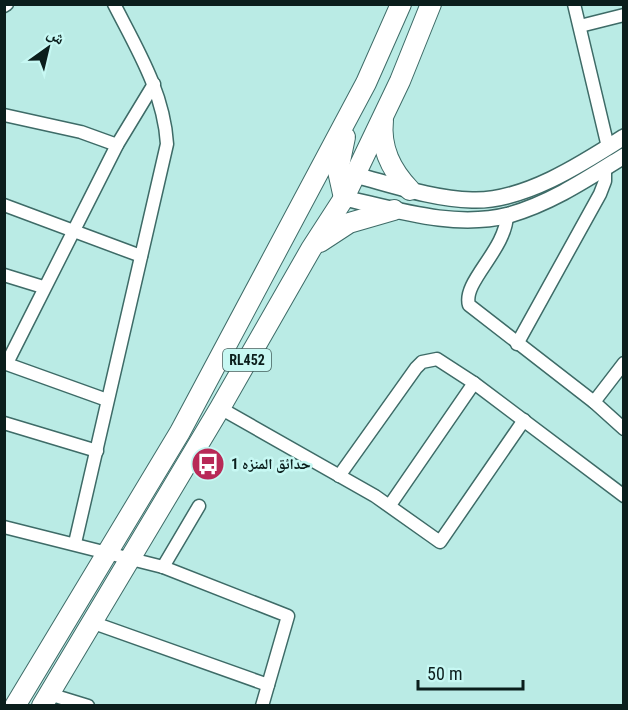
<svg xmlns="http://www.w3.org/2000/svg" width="628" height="710" font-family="'Roboto Condensed','Noto Naskh Arabic',sans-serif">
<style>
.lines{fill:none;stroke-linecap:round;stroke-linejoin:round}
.minor-casing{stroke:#3e6b67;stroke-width:15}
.tertiary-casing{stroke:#3e6b67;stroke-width:18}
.trunk-casing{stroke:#3e6b67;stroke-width:22}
.minor{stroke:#fff;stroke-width:12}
.tertiary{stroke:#fff;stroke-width:15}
.trunk{stroke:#fff;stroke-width:20}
.labels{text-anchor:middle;stroke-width:5;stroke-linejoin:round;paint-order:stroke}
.shield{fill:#c7f8f3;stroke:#435f5c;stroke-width:1.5}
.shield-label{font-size:14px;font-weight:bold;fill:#0b1e1c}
.poi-label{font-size:15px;font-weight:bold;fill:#0b1e1c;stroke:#c7f8f3;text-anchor:start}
</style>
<rect width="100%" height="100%" fill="#baebe5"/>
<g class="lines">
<defs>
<g id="minor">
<path d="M574,4L608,147"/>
<path d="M4,6L7,4"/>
<path d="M580,26L624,15"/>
<path d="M4,115L81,132L117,145"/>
<path d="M4,205L141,256"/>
<path d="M507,215C506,250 462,282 469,305L594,402L624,429"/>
<path d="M4,275L43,287"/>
<path d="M517,344L600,194L605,181V168"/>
<path d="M4,363L107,400"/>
<path d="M7,363L117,145L154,84"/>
<path d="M594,402L624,363"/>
<path d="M220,408L375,496L440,542L524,420"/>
<path d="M4,423L97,451"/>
<path d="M339,476L416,368L422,362L437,359L474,383L624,496"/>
<path d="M390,505L474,383"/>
<path d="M4,527L163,567L288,616L262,706"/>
<path d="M75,543L167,144C164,93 137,49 114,4"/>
<path d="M163,567L199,506"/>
<path d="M91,622L268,685"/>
<path d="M49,694L88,706"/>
</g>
<g id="tertiary">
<path d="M355,175C393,185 433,199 472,200C523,202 582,164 624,137"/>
<path d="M344,198C397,210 455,229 509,215C551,203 587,179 624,156"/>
</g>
<g id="trunk">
<path d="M383,120C380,148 391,170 410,190"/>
<path d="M344,198L338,171L345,137"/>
<path d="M320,242L349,223L394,210"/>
<path d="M15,706L180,432L366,83L401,4"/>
<path d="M42,706L220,408L311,249L344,198L400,81L431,4"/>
</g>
</defs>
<!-- minor casing -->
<use href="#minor" class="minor-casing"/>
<!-- tertiary casing -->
<use href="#tertiary" class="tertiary-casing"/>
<!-- trunk casing -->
<use href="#trunk" class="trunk-casing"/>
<!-- minor -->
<use href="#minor" class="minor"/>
<!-- tertiary -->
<use href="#tertiary" class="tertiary"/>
<!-- trunk -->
<use href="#trunk" class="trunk"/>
</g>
<!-- icons -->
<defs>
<symbol id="bus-disc" viewBox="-11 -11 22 22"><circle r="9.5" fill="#b82957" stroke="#c7f8f3"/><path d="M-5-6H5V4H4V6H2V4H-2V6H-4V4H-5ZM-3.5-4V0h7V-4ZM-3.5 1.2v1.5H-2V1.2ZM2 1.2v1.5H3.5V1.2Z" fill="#fff"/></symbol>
</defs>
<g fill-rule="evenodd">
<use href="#bus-disc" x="189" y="445" width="38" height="38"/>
</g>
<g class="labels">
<!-- shield labels -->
<rect class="shield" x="223" y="349" width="48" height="22" rx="4.5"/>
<g class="shield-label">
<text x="247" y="365">RL452</text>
</g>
<!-- poi labels -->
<g class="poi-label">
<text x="231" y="469">حدائق المنزه 1</text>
</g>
</g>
<!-- border -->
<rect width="628" height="710" fill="none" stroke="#0b1e1c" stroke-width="12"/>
<!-- north arrow -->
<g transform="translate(48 48) rotate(34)" stroke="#c7f8f3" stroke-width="4.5" paint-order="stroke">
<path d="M0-4.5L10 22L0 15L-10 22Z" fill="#0b1e1c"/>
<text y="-9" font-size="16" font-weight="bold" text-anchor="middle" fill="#0b1e1c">ش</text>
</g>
<!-- scale -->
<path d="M418 680v9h105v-9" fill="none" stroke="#0b1e1c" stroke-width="3"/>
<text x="427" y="680" font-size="18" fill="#0b1e1c" stroke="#c7f8f3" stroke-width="4.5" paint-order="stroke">50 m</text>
</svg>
